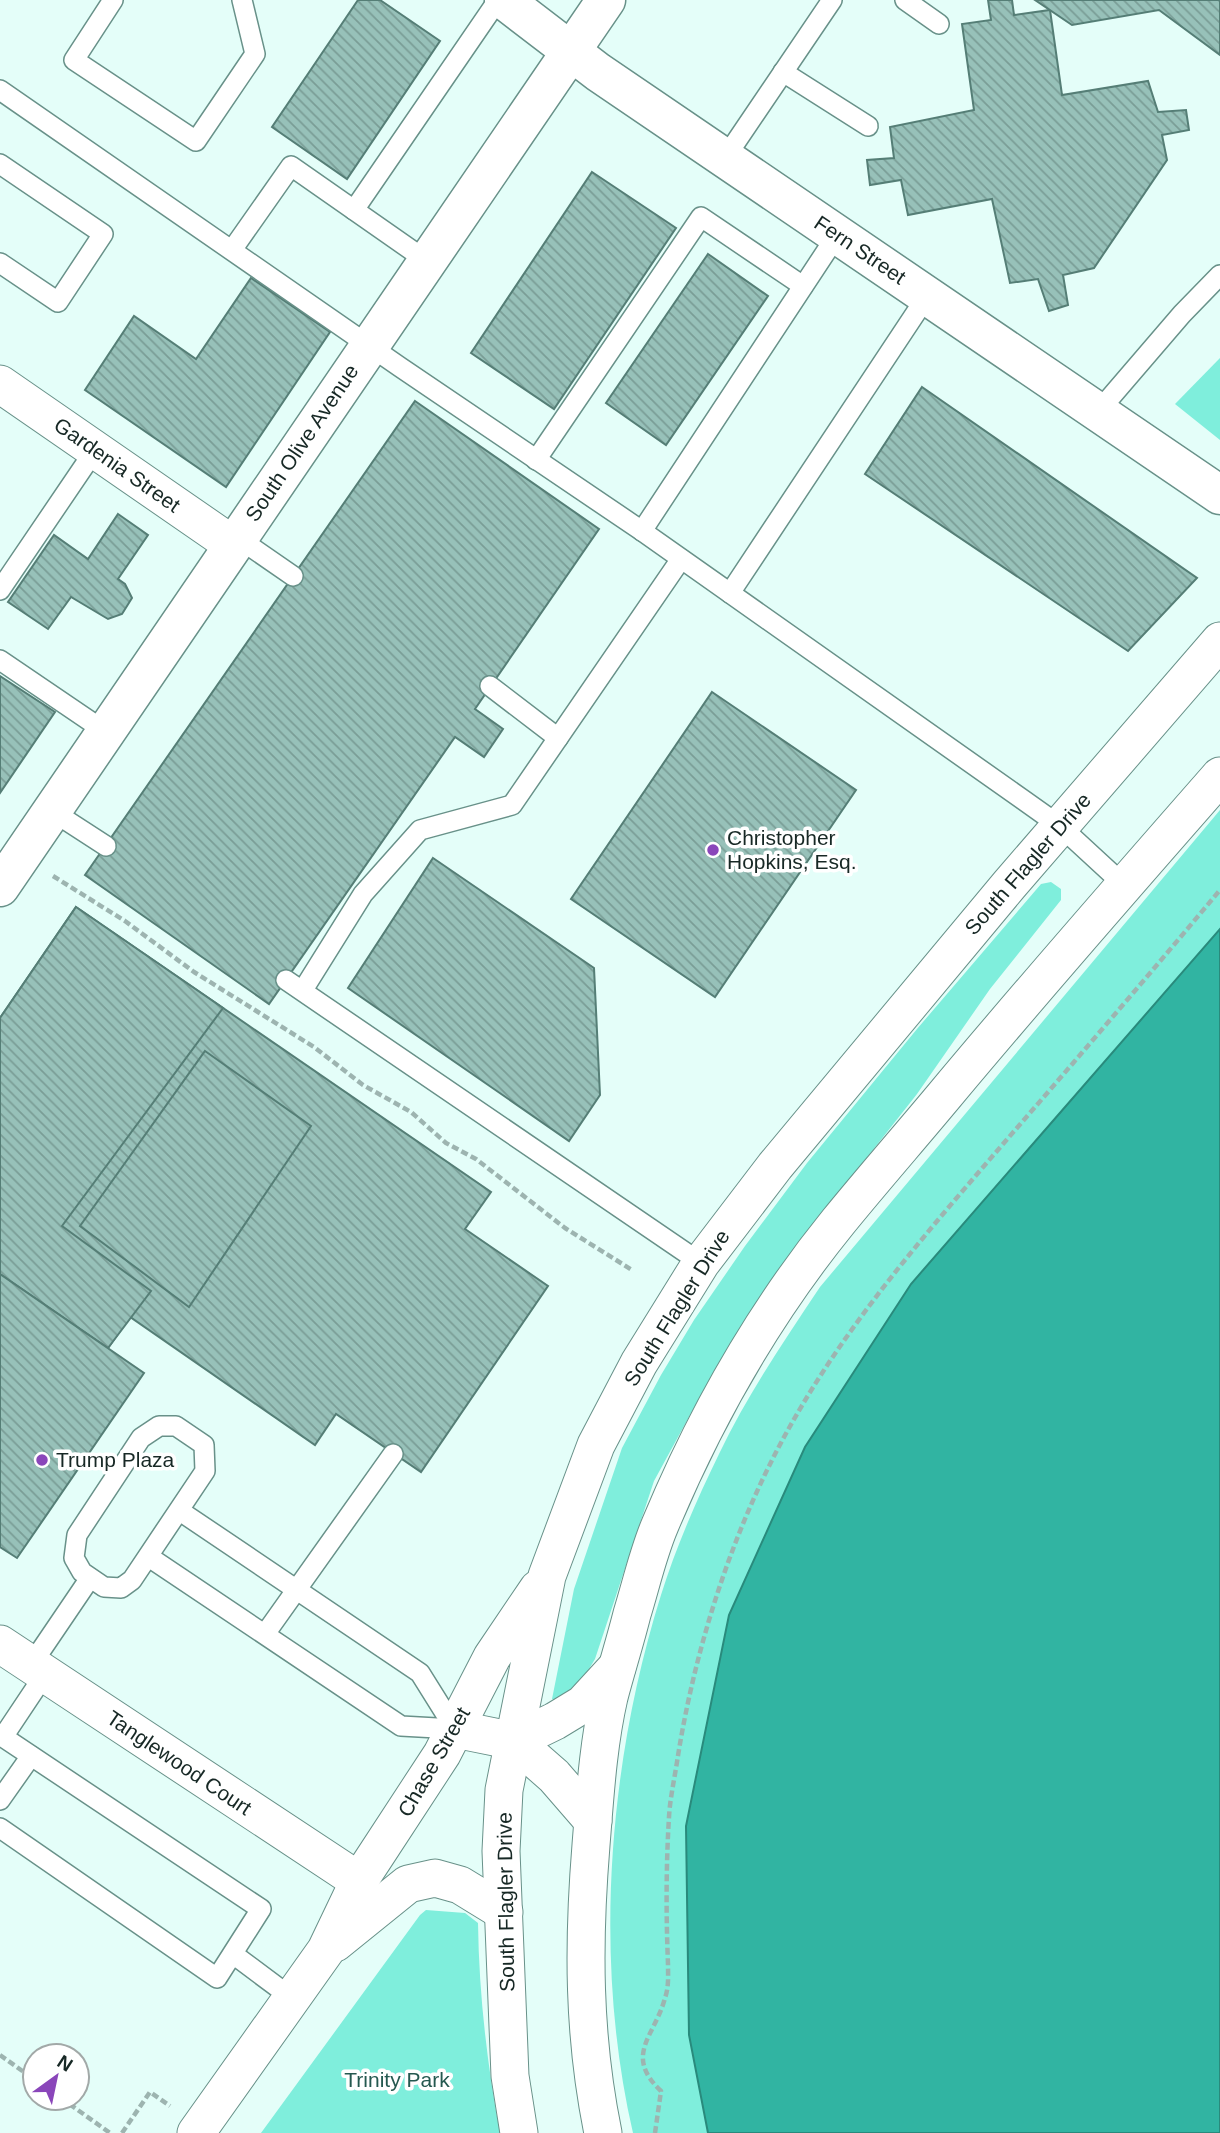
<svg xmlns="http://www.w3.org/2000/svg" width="1220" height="2133" font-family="Arial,sans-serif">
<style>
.green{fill:#7feedc}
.water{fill:#31b4a2;stroke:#298a7c;stroke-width:2}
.building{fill:url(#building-back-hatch);stroke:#557e76;stroke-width:2}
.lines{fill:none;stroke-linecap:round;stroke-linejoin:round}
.service-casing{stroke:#689189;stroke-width:22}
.minor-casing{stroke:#689189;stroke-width:39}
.tertiary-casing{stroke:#689189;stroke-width:41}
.path{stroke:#9db4b0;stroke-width:4.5;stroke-dasharray:7 3.5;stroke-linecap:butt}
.service{stroke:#fff;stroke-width:19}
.minor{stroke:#fff;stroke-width:37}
.tertiary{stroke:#fff;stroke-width:38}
.poi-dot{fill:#8a46ba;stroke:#fff;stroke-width:2.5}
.labels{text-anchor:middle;stroke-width:7;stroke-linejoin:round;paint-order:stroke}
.street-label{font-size:21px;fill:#172825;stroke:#fff}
.poi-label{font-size:21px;fill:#172825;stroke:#fff;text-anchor:start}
.park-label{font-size:21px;fill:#255950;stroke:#fff}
</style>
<defs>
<pattern id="building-back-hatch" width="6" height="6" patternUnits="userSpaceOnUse" patternTransform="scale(1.75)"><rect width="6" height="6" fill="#97c1b9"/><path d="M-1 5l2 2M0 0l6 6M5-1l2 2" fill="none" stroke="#7a9d96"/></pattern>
</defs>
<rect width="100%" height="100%" fill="#e4fef9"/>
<!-- green -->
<g class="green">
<path d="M1220,358V440L1175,404Z"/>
<path d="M1220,810V929L911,1284L805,1447L729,1615L686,1826L689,2035L708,2133H633C593,1960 608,1764 661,1595C676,1547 697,1499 719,1454C747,1395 784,1341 820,1287Z"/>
<path d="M1051,882L1061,889V900L990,989L917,1094L787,1259L714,1371L654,1481L595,1659L583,1679L562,1703L552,1699L574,1589L622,1448L661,1375L694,1320L745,1246L807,1163L917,1029L1041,884Z"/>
<path d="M426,1910L465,1913L478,1923C479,1994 487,2064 500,2133H261L420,1915Z"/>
</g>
<!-- water -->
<path class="water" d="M1220,929V2133H708L689,2035L686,1826L729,1615L805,1447L911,1284Z"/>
<!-- building -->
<g class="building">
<path d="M358,0H380L440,41L347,179L272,127Z"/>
<path d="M988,0H1012L1014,15L1050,10L1062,95L1148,81L1158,112L1186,110L1189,130L1162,135L1167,160L1094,268L1063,275L1068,305L1049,311L1038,279L1010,283L992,199L908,215L901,180L870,185L867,160L894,158L890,127L974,110L962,24L991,20Z"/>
<path d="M1035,0H1220V55L1159,10L1072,25Z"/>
<path d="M592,172L676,228L554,409L471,353Z"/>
<path d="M708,254L768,296L666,445L606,403Z"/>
<path d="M251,278L330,332L226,487L85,390L134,316L196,359Z"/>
<path d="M922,387L1197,578L1128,651L865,474Z"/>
<path d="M415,401L599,529L475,709L503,729L484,757L455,737L269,1004L85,875Z"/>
<path d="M118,514L148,535L118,579L125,584L132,598L122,614L108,619L71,597L48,629L8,602L54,535L88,559Z"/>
<path d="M0,676L55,712L0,793Z"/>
<path d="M712,692L856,790L715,997L571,899Z"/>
<path d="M433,858L594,968L600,1095L569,1141L348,988Z"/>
<path d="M76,907L491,1192L465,1229L548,1286L421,1472L336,1414L315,1445L130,1317L108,1348L0,1274V1018Z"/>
<path d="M76,907L223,1008L62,1226L151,1291L108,1348L0,1274V1018Z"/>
<path d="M205,1051L311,1126L189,1307L80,1226Z"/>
<path d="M0,1274L144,1373L17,1558L0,1547Z"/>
</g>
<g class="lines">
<defs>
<g id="service">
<path d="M113,0L74,60L196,141L255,54L242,0"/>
<path d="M905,0L939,24"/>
<path d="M783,72L868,126"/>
<path d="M0,90L400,367L642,531L1022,799L1060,826L1124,885"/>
<path d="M725,158L832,0"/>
<path d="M0,164L103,234L58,302L0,263"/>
<path d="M354,210L498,0"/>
<path d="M232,250L291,166L427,261"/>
<path d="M1097,413L1182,314L1220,275"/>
<path d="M536,460L701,217L803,286"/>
<path d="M642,531L837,235"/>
<path d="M238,538L293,576"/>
<path d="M0,590L95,450"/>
<path d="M730,593L927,296"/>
<path d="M0,660L106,732"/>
<path d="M490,686L558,738"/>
<path d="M52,811L106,846"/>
<path d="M286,980L701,1263"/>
<path d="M303,990L363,894L420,830L512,805L681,559"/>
<path d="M159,1426H176L204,1445L205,1471L132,1580L121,1588L104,1587L82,1572L74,1558L77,1535L141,1438Z"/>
<path d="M180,1511L420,1673L455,1729"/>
<path d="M149,1557L401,1726L455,1729"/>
<path d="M265,1634L393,1454"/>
<path d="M31,1665L90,1578"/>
<path d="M0,1735L3,1737L45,1674"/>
<path d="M0,1800L31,1756"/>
<path d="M0,1828L217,1978L261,1909L3,1737"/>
<path d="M233,1954L292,1998"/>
</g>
<g id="minor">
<path d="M0,384L233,545"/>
<path d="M0,1644L359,1881"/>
<path d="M455,1729L514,1741L554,1776L593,1821"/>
<path d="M514,1741L555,1721L583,1704L617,1667"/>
<path d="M335,1943L408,1884L435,1878L460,1885L504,1912"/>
<path d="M196,2133L326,1950L359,1881L442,1754L492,1657L538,1589"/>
<path d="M519,2133L510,2076L501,1851L504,1790L547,1576L596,1445L639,1363L701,1263L775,1166L1009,885L1220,641"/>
<path d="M603,2133C583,2035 583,1944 591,1845C595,1796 598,1745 609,1697C616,1670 625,1642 632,1614C641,1585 648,1553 660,1525C705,1417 765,1312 838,1222C873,1179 909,1138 944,1096C1034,988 1127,882 1220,776"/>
</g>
<g id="tertiary">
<path d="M504,0L598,72L1220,495"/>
<path d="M0,887L606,0"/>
</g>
</defs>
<!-- service casing -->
<use href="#service" class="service-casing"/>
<!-- minor casing -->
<use href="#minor" class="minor-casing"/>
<!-- tertiary casing -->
<use href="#tertiary" class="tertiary-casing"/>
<!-- path -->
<g class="path">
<path d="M53,876L125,921L194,972L314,1047L363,1085L411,1112L446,1143L476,1159L565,1228L632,1270"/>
<path d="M0,2055L35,2080"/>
<path d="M61,2098L110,2133"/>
<path d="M122,2133L150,2092L170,2106"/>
<path d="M655,2133L661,2091C623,2055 655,2036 665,1998C669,1987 668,1975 668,1964C666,1915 666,1866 669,1817C670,1799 674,1781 677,1762C695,1646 734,1524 793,1421C850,1320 928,1231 1003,1144C1076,1060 1149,975 1220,890"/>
</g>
<!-- service -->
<use href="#service" class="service"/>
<!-- minor -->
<use href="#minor" class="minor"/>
<!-- tertiary -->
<use href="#tertiary" class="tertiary"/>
</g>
<!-- markers -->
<g class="poi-dot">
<circle cx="713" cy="850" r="7"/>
<circle cx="42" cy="1460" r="7"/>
</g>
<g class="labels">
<!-- street labels -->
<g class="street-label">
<text transform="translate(860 250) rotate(34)" y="7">Fern Street</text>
<text transform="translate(302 443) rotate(-56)" y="7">South Olive Avenue</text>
<text transform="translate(117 465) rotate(35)" y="7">Gardenia Street</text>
<text transform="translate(1028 864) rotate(-49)" y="7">South Flagler Drive</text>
<text transform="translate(677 1308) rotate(-58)" y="7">South Flagler Drive</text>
<text transform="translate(434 1762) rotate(-60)" y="7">Chase Street</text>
<text transform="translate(179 1763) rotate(34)" y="7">Tanglewood Court</text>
<text transform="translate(506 1902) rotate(-91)" y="7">South Flagler Drive</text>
</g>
<!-- poi labels -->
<g class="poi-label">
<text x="727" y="845">Christopher<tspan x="727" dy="24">Hopkins, Esq.</tspan></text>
<text x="56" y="1467">Trump Plaza</text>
</g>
<!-- park labels -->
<g class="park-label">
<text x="397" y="2087">Trinity Park</text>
</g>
</g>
<!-- north arrow -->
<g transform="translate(56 2077) rotate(33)"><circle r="33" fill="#ffffff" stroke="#a2a9a8" stroke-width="2"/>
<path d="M0-5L12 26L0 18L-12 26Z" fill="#8a46ba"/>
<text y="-10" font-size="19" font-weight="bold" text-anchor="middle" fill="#172825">N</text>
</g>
</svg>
